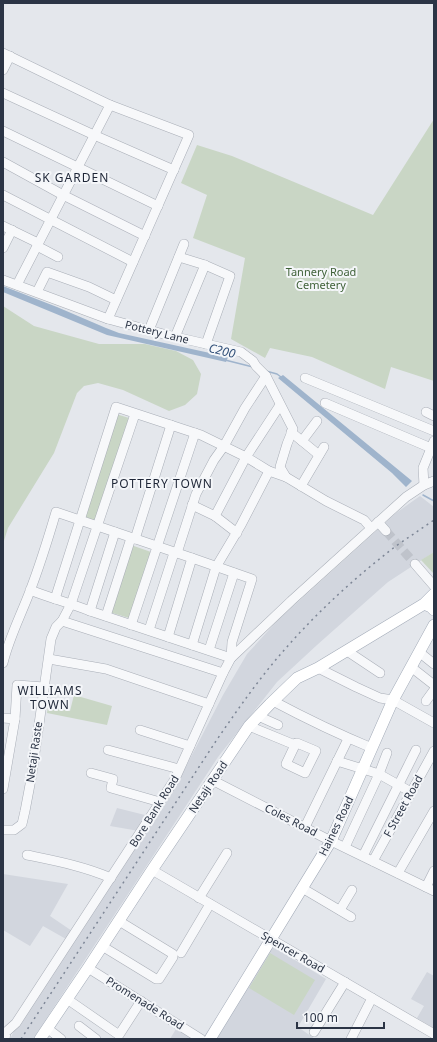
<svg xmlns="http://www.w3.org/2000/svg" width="437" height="1042" font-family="'Noto Sans',sans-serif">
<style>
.built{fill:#d2d6de}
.green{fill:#c9d6c5}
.water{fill:#9fb4cc}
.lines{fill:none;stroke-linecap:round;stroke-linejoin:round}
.stream{stroke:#9fb4cc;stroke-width:1.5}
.minor-tunnel{stroke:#bfc3cb;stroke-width:9;stroke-dasharray:9 4.5;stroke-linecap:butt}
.minor-casing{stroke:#a9aeb7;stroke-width:10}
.major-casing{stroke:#a3abb8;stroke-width:12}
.minor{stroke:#f7f8fa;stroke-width:9}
.major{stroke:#fff;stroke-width:11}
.rail{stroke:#7d8696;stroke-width:1.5;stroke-dasharray:2 4;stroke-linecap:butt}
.labels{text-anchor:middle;stroke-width:4;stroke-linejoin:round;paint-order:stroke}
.park-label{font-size:11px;fill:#3f6138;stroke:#f4f6f9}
.street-label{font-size:11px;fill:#2b3445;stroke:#f4f6f9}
.neighbourhood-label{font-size:12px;letter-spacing:1px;fill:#1d2536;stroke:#f4f6f9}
.water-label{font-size:12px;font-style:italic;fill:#34527a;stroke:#f4f6f9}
</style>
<rect width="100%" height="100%" fill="#e4e7ec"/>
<!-- built -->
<g class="built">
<path d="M420,496L434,507V552L388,582L317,645L277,682L218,757L33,1039H10L17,1025L179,780L223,695L247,654L278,620L396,513Z"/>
<path d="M117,808L149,816L139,831L110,826Z"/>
<path d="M3,874L68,884L50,916L72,931L66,939L43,926L30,946L3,930Z"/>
<path d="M272,946L326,979L298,1027L315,1039H215Z"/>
<path d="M427,972L434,976L433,1028L417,1018L424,1006L411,999Z"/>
<path d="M176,1029L194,1039H170Z"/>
</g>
<!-- green -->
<g class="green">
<path d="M434,119V381L391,367L385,389L312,357L270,348L265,358L231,339L245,258L193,238L207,195L181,183L197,145L232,156L373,215Z"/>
<path d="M3,306L34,326L99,344H145L176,351L193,360L201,374L197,394L185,405L169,411L123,390L98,383L84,386L77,393L54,453L8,528L3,544Z"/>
<path d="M116,414L129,418L95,521L83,516Z"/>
<path d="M131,545L151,552L129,618L109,612Z"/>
<path d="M434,552V574L421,560Z"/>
<path d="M74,695L112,706L107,725L47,713L48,706L70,711Z"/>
<path d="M270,953L315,980L294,1015L249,988Z"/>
</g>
<!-- water -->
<g class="water">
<path d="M3,286L57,307L106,328L119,333L228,357L226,362L107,335L3,292Z"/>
<path d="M283,375L412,481L406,487L392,473L278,378Z"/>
</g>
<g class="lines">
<!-- stream -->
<g class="stream">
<path d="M225,360L253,367"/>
<path d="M266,371L277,374L281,377"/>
<path d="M423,495L434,501"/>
</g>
<!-- minor-tunnel -->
<path class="minor-tunnel" d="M386,531L415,564"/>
<defs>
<g id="minor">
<path d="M3,53L110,105L189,135L186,142L108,319"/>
<path d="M3,70L10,56"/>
<path d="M3,93L94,135L174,170"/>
<path d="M3,131L158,206"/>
<path d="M3,162L63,195L145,236"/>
<path d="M3,195L133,262"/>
<path d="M3,226L38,243"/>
<path d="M37,246L58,257"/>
<path d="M3,248L12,230"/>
<path d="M179,257L205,265L230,276L206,344"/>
<path d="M3,280L108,319L167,335L241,352L253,361L256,366L266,376L293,429L287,444L280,467L286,477L326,501L364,520L371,528"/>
<path d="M17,285L21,277L110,105"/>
<path d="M37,292L47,272L89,287L116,300"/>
<path d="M149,330L184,244"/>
<path d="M175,337L205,265"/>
<path d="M305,378L434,431"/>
<path d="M325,403L431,448"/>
<path d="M426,412L434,416"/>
<path d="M291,432L319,455"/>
<path d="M302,441L317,421"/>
<path d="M424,485L423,468L434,441"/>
<path d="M301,486L324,447"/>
<path d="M192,505L215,516L237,533"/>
<path d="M215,516L246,457L280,405"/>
<path d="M378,522L386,531"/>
<path d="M135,539L171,425"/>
<path d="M177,553L196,494L214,460L224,446L245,408L266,376"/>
<path d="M415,564L434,586"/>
<path d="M55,599L116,407L201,435L246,457L269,471L286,477"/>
<path d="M90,611L115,532"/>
<path d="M106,616L131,538"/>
<path d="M62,621L223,673"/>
<path d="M131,625L195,433"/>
<path d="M149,630L174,553"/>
<path d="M168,637L192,558"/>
<path d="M192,645L216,567L241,525L269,471"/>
<path d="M209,650L234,573"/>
<path d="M347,651L380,673"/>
<path d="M419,652L434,664"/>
<path d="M49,659L106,669L209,704"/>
<path d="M3,663C9,638 21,615 30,591C40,565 48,539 56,512L192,558L252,579L232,642L231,658L90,611C70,603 50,598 30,590"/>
<path d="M411,667L434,685"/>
<path d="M318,668L356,687L380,698L393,700L434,723"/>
<path d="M273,701C305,718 338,734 372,748"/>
<path d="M426,701L434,690"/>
<path d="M258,716L278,725"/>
<path d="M3,718L15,719"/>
<path d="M249,726L295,745"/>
<path d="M140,730L190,746"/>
<path d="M296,743H297L316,751L305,773L286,764Z"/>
<path d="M108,750L179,769"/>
<path d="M337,761L379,774L411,792"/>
<path d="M91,773L113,779L111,788L160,802"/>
<path d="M212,780L325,838L434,891"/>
<path d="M3,789L15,719L17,685L44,687"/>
<path d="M305,827L326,784L348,739"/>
<path d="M3,830H14L22,824L25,811L32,774L51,639L56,627L62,621L71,604L135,414"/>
<path d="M345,847L379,774L387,753"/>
<path d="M27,855C56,861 83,866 111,878"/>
<path d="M363,856L416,750"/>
<path d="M373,861L434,751"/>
<path d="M152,870L434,1034"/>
<path d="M398,873L434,811"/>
<path d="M426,887L434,871"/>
<path d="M302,888L351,917"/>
<path d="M199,898L227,853"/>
<path d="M340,910L352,890"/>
<path d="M102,946L156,979H159L173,957V954L119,921"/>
<path d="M181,953L210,904"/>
<path d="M88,968L201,1039"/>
<path d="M67,999L119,1035L141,1001"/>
<path d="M79,1026L96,1039"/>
<path d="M47,1028L61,1039"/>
<path d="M314,1032L345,982"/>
<path d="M5,1039L6,1032L16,1023L175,779L223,673L231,658L291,601L406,497L424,485L434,481"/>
<path d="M351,1039L372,998"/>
</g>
<g id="major">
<path d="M424,604L431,607L434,610"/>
<path d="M40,1039L88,968L152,870L249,726L270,704L297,678L318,668L424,604L434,594"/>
<path d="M210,1039L331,841L393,700L434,625"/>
</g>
</defs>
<!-- minor casing -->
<use href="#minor" class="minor-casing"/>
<!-- major casing -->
<use href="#major" class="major-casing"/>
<!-- minor -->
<use href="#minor" class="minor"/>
<!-- major -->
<use href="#major" class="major"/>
<!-- rail -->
<path class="rail" d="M21,1039L216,741C236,712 256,683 279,656C314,615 354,578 396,546C409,537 421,529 434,520"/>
</g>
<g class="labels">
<!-- park labels -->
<g class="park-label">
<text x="321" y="276">Tannery Road<tspan x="321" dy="13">Cemetery</tspan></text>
</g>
<!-- street labels -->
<g class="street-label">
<text transform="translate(157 332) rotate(14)" y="4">Pottery Lane</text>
<text transform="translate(34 752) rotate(-82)" y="4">Netaji Raste</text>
<text transform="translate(208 787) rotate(-56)" y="4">Netaji Road</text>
<text transform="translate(403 806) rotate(-61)" y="4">F Street Road</text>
<text transform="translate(154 811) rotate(-58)" y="4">Bore Bank Road</text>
<text transform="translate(291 820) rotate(27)" y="4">Coles Road</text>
<text transform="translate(336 826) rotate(-64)" y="4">Haines Road</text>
<text transform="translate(293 952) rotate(30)" y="4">Spencer Road</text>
<text transform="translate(145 1003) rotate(32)" y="4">Promenade Road</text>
</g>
<!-- neighbourhood labels -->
<g class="neighbourhood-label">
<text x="72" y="182">SK GARDEN</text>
<text x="162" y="488">POTTERY TOWN</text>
<text x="50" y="695">WILLIAMS<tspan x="50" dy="14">TOWN</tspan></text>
</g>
<!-- water labels -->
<g class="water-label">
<text transform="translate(222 351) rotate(14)" y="4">C200</text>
</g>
</g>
<!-- border -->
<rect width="437" height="1042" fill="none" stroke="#2b3445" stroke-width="8"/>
<!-- scale -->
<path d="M297 1022v6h87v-6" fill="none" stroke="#2b3445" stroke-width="2"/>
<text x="303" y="1022" font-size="12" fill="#2b3445" stroke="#f4f6f9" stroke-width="3" paint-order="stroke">100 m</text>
</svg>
